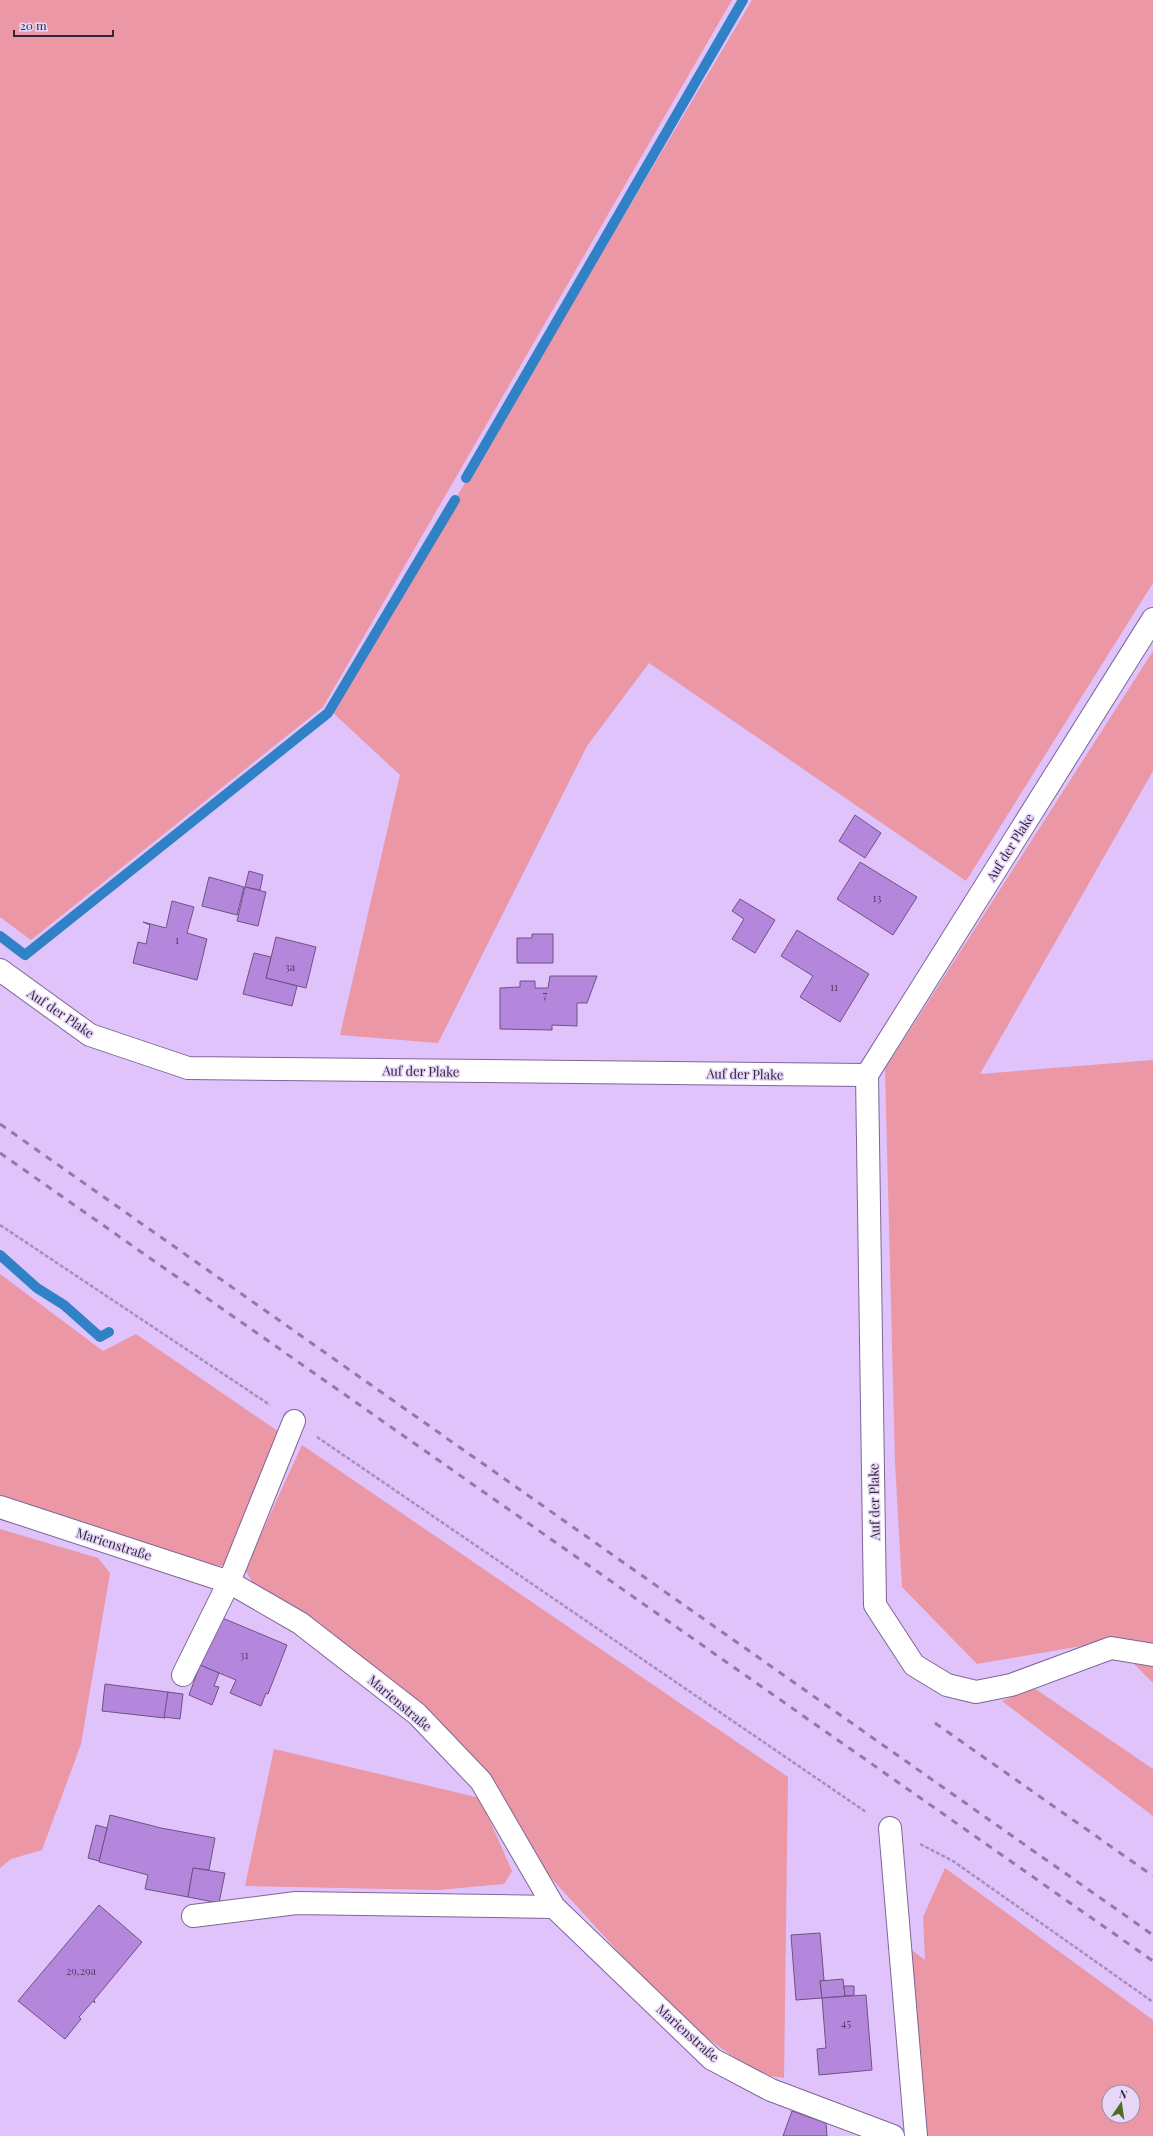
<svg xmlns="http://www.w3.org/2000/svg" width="1153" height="2136" font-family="'Playfair Display',serif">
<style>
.green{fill:#eb97a6;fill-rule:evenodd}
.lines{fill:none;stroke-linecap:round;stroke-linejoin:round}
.stream{stroke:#3081c5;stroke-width:10}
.building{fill:#b487dc;stroke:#6c5383}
.minor-casing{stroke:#7f6697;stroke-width:24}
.path{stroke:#a58fbb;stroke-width:2.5;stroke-dasharray:4 2;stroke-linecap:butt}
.minor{stroke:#fff;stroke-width:22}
.rail{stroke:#8f7ba3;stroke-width:3;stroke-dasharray:7 7;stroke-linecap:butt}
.labels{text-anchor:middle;stroke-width:3;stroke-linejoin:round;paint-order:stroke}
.number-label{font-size:11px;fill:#523f64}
.street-label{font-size:13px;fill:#32273c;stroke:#e6d6f7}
</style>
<rect width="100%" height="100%" fill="#dfc3fa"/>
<!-- green -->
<g class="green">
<path d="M0,0H732L323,707L31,940L0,917Z"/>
<path d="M752,0H1153V583L966,881L649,663L587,746L438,1043L340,1035L400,775L330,710Z"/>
<path d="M1153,651V771L980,1074L1153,1060V1683L1111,1641L977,1664L902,1587L895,1462L885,1069Z"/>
<path d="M0,1274L103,1351L136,1334L285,1436L228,1566L211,1565L0,1495Z"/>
<path d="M302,1445L788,1777L784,2078L770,2076L745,2065L689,2025L646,1982L541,1867L492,1783L429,1710L304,1613L254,1586L245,1569Z"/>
<path d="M0,1529L98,1558L110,1573L81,1744L42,1850L11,1859L0,1868Z"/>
<path d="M1034,1688L1153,1769V1816L1002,1701Z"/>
<path d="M274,1749L480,1798L512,1871L504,1884L438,1890L245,1886Z"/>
<path d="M945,1868L1153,2020V2136H923L909,1948L925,1960L923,1917ZM1109,2092H1133V2116H1109Z"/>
</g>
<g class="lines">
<!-- stream -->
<g class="stream">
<path d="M466,478L743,0"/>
<path d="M0,936L25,955L328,713L455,500"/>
<path d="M0,1255L37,1288L64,1305L100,1337L109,1332"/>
</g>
</g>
<!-- building -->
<g class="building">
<path d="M855,815L881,833L865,858L839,841Z"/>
<path d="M860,862L917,897L893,935L837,899Z"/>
<path d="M249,871L263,875L260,890L245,887Z"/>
<path d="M209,877L244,887L237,915L202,906Z"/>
<path d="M245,887L266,892L258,926L237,921Z"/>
<path d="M740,899L775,920L755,953L732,939L744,919L732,911Z"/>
<path d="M172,901L194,907L187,933L207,939L197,980L133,963L138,942L146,944L150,925L143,922L166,928Z"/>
<path d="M797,930L869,974L840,1022L800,997L813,976L781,956Z"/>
<path d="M532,934H553V963H517V938H532Z"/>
<path d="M276,937L316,947L306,988L266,978Z"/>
<path d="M254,953L271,957L266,978L297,986L292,1006L243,994Z"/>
<path d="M550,976H597L587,1003H577V1026L552,1025V1030L500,1029V988L520,987V981H535V988H548Z"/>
<path d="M220,1617L287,1645L268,1694L266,1693L261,1706L230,1693L236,1680L200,1665Z"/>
<path d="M200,1665L219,1673L214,1686L219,1687L212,1705L189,1695Z"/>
<path d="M105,1684L168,1692L165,1718L102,1711Z"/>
<path d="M168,1692L183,1694L180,1719L164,1717Z"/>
<path d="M110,1815L161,1828L215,1838L209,1870L193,1868L188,1897L145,1889L148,1875L99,1862Z"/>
<path d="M96,1825L107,1828L99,1861L88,1858Z"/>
<path d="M193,1868L225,1873L219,1903L188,1897Z"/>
<path d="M99,1905L142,1942L94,2000L95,2003L93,2001L79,2017L81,2019L65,2039L18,2001Z"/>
<path d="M820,1933L824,1980L820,1981L822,1998L796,2000L791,1935Z"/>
<path d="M843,1979L845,1996L822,1998L820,1981Z"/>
<path d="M844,1986H854V1995L845,1996Z"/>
<path d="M866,1995L872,2070L819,2075L817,2049L826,2048L822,1998Z"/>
<path d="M792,2111L826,2123L827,2136H783Z"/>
</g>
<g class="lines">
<defs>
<g id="minor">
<path d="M1153,619L867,1075L875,1605L914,1665L947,1685L976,1692L1011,1685L1111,1648L1153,1655"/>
<path d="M0,970L90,1035L188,1068L867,1075"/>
<path d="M0,1507L229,1582L300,1623L417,1714L481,1781L554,1907L712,2059L771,2090L893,2136"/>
<path d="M183,1675L229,1582L294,1421"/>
<path d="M890,1828L916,2136"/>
<path d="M193,1916L296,1903L554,1907"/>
</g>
</defs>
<!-- minor casing -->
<use href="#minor" class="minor-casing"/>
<!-- path -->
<g class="path">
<path d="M0,1225L270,1405"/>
<path d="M317,1437L866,1812"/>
<path d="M920,1844L953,1861L1153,2002"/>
</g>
<!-- minor -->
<use href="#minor" class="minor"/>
<!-- rail -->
<g class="rail">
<path d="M0,1124L1153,1935"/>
<path d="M0,1153L1153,1961"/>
<path d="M935,1723L1153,1876"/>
</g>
</g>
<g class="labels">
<!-- number labels -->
<g class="number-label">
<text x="877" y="902">13</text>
<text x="177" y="944">1</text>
<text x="290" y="971">3a</text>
<text x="834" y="991">11</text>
<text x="545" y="999">7</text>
<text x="244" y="1659">31</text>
<text x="81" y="1975">29,29a</text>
<text x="846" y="2027">45</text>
</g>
<!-- street labels -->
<g class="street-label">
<text transform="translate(1010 847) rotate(-58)" y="5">Auf der Plake</text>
<text transform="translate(61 1013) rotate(34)" y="5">Auf der Plake</text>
<text transform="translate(421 1071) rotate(1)" y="5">Auf der Plake</text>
<text transform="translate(745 1074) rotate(1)" y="5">Auf der Plake</text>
<text transform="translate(874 1502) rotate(-91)" y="5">Auf der Plake</text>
<text transform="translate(114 1544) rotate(18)" y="5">Marienstraße</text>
<text transform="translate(400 1703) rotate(40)" y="5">Marienstraße</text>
<text transform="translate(688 2033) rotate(42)" y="5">Marienstraße</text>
</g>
</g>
<!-- north arrow -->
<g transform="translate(1121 2104) rotate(13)"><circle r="19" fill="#e6d6f7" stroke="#9e90ac"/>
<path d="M0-3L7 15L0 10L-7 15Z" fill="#4f6c1f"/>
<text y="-6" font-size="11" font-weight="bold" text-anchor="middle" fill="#32273c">N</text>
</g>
<!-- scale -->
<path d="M14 30v6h99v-6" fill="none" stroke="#32273c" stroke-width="2"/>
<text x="20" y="30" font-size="12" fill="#32273c" stroke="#e6d6f7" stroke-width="3" paint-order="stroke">20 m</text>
</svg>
